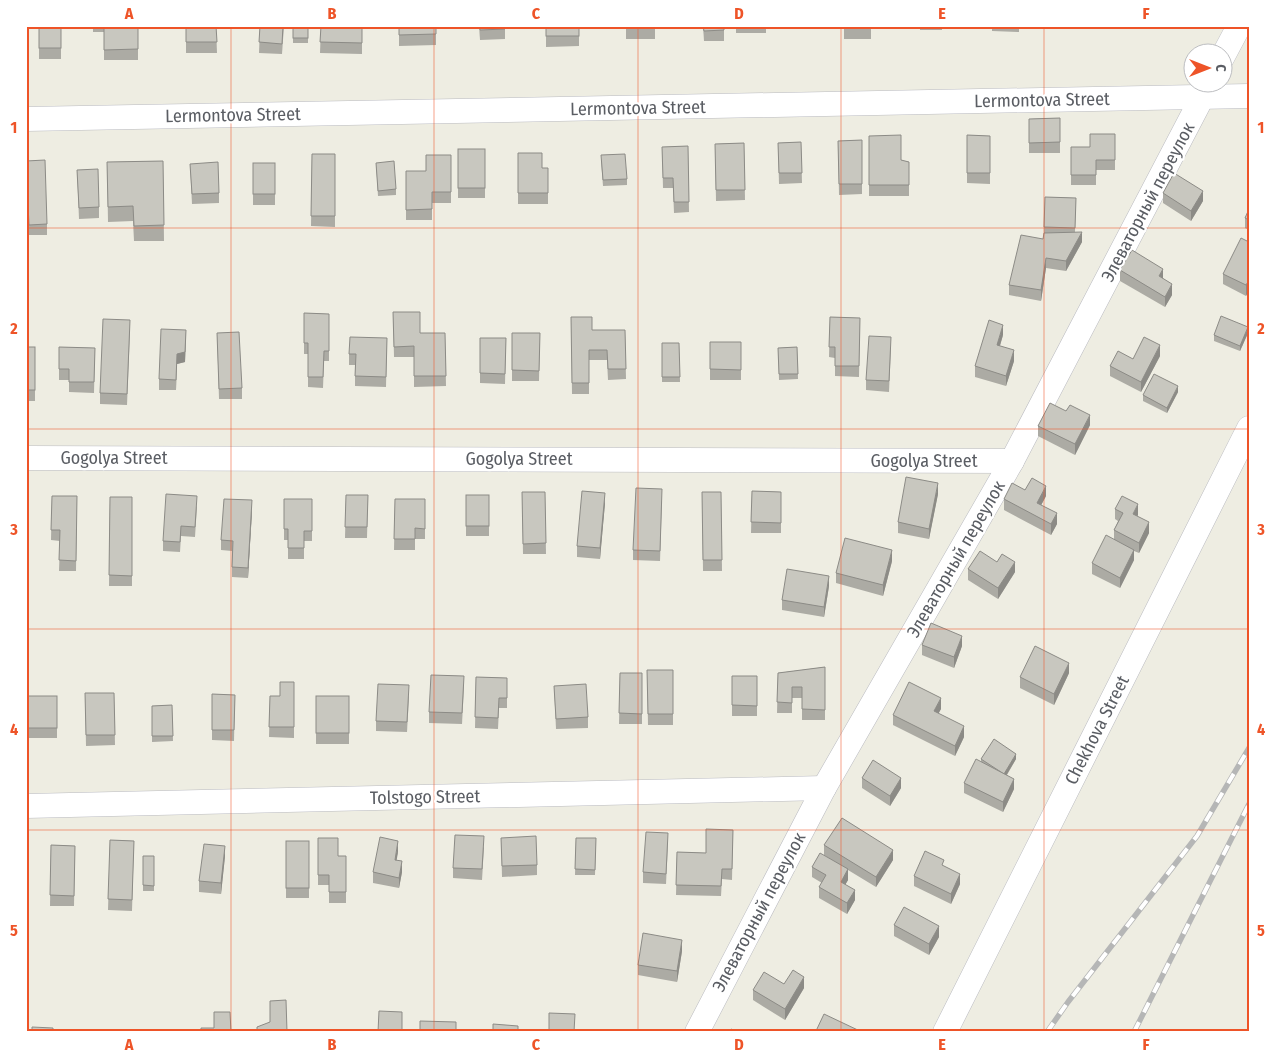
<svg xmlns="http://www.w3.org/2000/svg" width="1275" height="1058" font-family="'Fira Sans Condensed',sans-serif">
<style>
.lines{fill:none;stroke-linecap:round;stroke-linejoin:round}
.street-casing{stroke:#babbc1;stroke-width:25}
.street{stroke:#fff;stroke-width:24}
.rail-casing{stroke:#b5b6b6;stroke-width:5.5}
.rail{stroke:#fff;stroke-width:4;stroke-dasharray:11;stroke-linecap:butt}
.wall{fill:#acaba4}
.shaded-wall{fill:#8c8b86}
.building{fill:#c8c7bf;stroke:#8c8b86}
.grid{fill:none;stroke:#ee5428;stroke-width:1;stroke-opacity:0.55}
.labels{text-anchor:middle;stroke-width:4.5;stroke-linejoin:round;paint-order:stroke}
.street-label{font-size:18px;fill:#5a5d63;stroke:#fff}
.neatline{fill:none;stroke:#ee5428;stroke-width:2}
.grid-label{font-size:16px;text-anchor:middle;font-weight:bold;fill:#ee5428}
</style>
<rect width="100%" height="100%" fill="#eeede2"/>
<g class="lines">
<defs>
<g id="street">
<path d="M1222,58L1239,26"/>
<path d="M26,119L1249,96"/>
<path d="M26,458L1012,461"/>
<path d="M26,806L824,788"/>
<path d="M697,1032L824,788L1012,461L1208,86"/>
<path d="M945,1032L1249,428"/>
</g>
</defs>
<!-- street casing -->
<use href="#street" class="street-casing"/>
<!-- street -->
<use href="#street" class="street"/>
<defs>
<g id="rail">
<path d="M1047,1032L1068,1002L1197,836L1249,748"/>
<path d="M1134,1032L1249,804"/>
</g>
</defs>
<!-- rail casing -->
<use href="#rail" class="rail-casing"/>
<!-- rail -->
<use href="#rail" class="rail"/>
</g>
<!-- wall -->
<g class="wall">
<rect x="39" y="26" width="22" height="33"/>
<path d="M93,26H138V60H104V32H93Z"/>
<path d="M186,26H216L217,53H186Z"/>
<path d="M260,26H284L282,54L259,53Z"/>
<rect x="293" y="26" width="15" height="17"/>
<path d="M321,26H362V54L320,53Z"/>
<path d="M399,26H436V45L399,46Z"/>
<path d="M479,26H505V39L480,40Z"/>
<path d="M546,26H579V46L546,47Z"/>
<rect x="626" y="26" width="29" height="13"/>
<path d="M703,26H724V41H704Z"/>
<rect x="736" y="26" width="30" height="7"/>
<rect x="844" y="26" width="27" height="13"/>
<rect x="920" y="26" width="22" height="4"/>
<path d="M992,26H1019V32L992,31Z"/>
<rect x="1077" y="26" width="39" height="1"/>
<path d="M1060,118V153H1029V119Z"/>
<path d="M1115,134V170H1096V185H1071V147H1090Z"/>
<path d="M967,135L990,136V184L967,183Z"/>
<path d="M869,136L901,160L909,162V196H869Z"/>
<path d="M862,140V194L839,195L838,141Z"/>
<path d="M801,142L802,183L779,184L778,143Z"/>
<path d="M744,143L745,200L716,201L715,144Z"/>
<path d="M688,146L689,212L674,213L673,188H663L662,147Z"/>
<rect x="458" y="149" width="27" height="49"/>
<path d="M518,153L542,168H548V204H518Z"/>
<path d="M312,154H335V227L311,226Z"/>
<path d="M451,155V203H432V220H406V171H426Z"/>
<path d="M601,160L627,179V185L603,186Z"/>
<path d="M26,161L47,224V235H29L28,215H26Z"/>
<path d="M163,161L164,241H134L133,221L108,222L107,162Z"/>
<rect x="253" y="163" width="22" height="42"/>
<path d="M376,163L396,189V195L378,196Z"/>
<path d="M190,164L219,193V203L192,204Z"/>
<path d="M77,170L99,207V218L79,219Z"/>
<path d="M1163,193L1203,201L1191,221L1163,203Z"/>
<path d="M1045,197L1076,198L1075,232L1082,242L1066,271L1046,268L1041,301L1009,295V285L1043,239L1044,233Z"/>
<path d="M1249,209V230L1245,228V218Z"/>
<path d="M1249,242V290L1246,296L1223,284V274Z"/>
<path d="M1120,270L1163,278L1172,295L1165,307L1120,281Z"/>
<path d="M393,312L420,333H445L446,386L414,387V357H394Z"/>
<path d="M304,313L329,314V361H324L323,388L308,387V354H304Z"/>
<path d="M571,317L592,330H625L626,379L608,380L607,360H589V394H572Z"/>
<path d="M830,317L860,318L859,377L835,376V358L829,357Z"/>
<path d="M130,330L127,405L100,404V393Z"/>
<path d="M217,333L242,388V399H219Z"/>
<path d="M512,333H540L539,381H512Z"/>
<path d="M1248,333L1240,351L1214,341V335Z"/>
<path d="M1003,335L1000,346L1014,361L1006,386L975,377V366Z"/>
<path d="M387,338L386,387L355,386V365H349V354Z"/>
<path d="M480,338H506L505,384L480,383Z"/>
<path d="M186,341L185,362L177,364L176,390H159V379Z"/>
<rect x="710" y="342" width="31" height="38"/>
<path d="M662,343H679L680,382H662Z"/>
<rect x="26" y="347" width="9" height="54"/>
<path d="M59,347L95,348L94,393L69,392V380H59Z"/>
<path d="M797,347L798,379L779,380L778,348Z"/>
<path d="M891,347L889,392L866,390V380Z"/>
<path d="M1160,356L1141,392L1110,376V366L1133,359Z"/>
<path d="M1178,392L1167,413L1143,401V395Z"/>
<path d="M1066,411L1090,425L1075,455L1038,436V426Z"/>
<path d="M1025,490L1046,496L1041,505L1057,524L1051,535L1004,510V499Z"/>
<path d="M752,491L781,492V533H751Z"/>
<path d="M522,492H545L546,554H523Z"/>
<path d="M702,492H721L722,571H703Z"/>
<path d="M938,494L929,539L898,533V522Z"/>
<path d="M346,495H368L367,538H345Z"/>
<rect x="466" y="495" width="23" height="41"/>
<path d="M52,496H77L76,571H59L60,541L51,540Z"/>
<path d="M110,497H132V586H109Z"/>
<path d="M284,499H312V541H304V559H288V540H284Z"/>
<path d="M395,499H425V539H415V550H394Z"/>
<path d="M662,500L660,561L633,560V550Z"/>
<path d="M605,503L600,559L577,557V546Z"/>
<path d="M197,506L195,537L181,536L180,552L163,551V541Z"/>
<path d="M1115,509L1138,515L1137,516L1149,533L1139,553L1134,551V560L1120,588L1092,574V563L1114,539V530L1118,521L1115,519Z"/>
<path d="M252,511L248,578L232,577V551L221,550V540Z"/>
<path d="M892,561L883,596L836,583V573Z"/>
<path d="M997,562L1015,572L998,599L968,580V569Z"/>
<path d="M829,586L824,617L782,610V600Z"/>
<path d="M922,645L962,646L954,668L922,655Z"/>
<path d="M825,667V720H802V698H792V713H777L778,673Z"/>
<path d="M647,670H673V725H648Z"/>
<path d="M620,673H642V724H619Z"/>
<path d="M1069,673L1054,705L1020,688V677Z"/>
<rect x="732" y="676" width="25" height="40"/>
<path d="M476,677L507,678V708H499L498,729L475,728Z"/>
<path d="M294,682V738L269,737L270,696H280Z"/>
<path d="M464,686L462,724L429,723V712Z"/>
<path d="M554,686L588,717V728L556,729Z"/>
<path d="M85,693H114L115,745L86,746Z"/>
<path d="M212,694L235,695L234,741L212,740Z"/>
<rect x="26" y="696" width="31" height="42"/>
<rect x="316" y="696" width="33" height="48"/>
<path d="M409,696L407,732L376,731V721Z"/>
<path d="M172,705L173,741L152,742V706Z"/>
<path d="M941,709L938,713L964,737L955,756L893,725V715Z"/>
<path d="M981,759H1016L1007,775L1014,789L1003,812L964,793V783L981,762Z"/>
<path d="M862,778L901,788L890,806L862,788Z"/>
<path d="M733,830L732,880L722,879L721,896L676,895L677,852L706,853Z"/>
<path d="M318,838L338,856H346V903H329V885H318Z"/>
<path d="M501,838L537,865V875L502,877Z"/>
<path d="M576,838H596L595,875H575Z"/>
<path d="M110,840L134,841L132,911L108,910Z"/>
<rect x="286" y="841" width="23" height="57"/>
<path d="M668,843L666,884L643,883V872Z"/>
<path d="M51,845L75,846L74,906H50Z"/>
<path d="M824,845L893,860L876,887L848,870V880L845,885L855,900L847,914L819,898V887L822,883L812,877V867L841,866L824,855Z"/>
<path d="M484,847L482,880L453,878V868Z"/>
<path d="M398,852L396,860L402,872L399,888L373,883V872Z"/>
<rect x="143" y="856" width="11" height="35"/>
<path d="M225,856L221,894L199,892V881Z"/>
<path d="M944,866L960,884L951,904L914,886V876Z"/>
<path d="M894,925L939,937L929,955L894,936Z"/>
<path d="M682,951L677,982L638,975V965Z"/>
<path d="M804,988L785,1020L753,1000V990Z"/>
</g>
<!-- shaded-wall -->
<g class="shaded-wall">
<path d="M1203,191V201L1191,221V211Z"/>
<path d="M1082,232V242L1066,271V261Z"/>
<path d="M1046,258V268L1041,301V290Z"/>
<path d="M1163,269V279L1159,276Z"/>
<path d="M1249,280V290L1246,296V285Z"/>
<path d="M1172,284V295L1165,307V297Z"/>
<path d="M1003,325V335L997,355V345Z"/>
<path d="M1248,327V333L1240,351V346Z"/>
<path d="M186,330L185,362L177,364L176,390L177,354Z"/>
<path d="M1160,345V356L1141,392V382Z"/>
<path d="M1014,350V361L1006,386V376Z"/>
<path d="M1178,386V392L1167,413V408Z"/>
<path d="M1090,415V425L1075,455V444Z"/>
<path d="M938,483V494L929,539V529Z"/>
<path d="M1046,486V496L1037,513V503Z"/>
<path d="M605,493V503L600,559V548Z"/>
<path d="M252,500V511L248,578V568Z"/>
<path d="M1138,504V515L1133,524V514Z"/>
<path d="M1057,513V524L1051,535V524Z"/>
<path d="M1149,522V533L1139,553V543Z"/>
<path d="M892,550V561L883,596V585Z"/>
<path d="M1134,550V560L1120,588V578Z"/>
<path d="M1015,562V572L998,599V588Z"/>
<path d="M829,576V586L824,617V607Z"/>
<path d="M962,636V646L954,668V657Z"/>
<path d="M1069,663V673L1054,705V694Z"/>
<path d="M941,698V709L934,722V711Z"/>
<path d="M964,726V737L955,756V746Z"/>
<path d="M1016,754V759L1004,779V774Z"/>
<path d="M901,778V788L890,806V796Z"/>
<path d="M1014,779V789L1003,812V802Z"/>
<path d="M398,841V852L395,870V860Z"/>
<path d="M225,846V856L221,894V883Z"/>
<path d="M893,850V860L876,887V877Z"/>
<path d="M402,861V872L399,888V878Z"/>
<path d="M848,869V880L841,892V882Z"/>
<path d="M960,874V884L951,904V894Z"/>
<path d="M855,890V900L847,914V903Z"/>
<path d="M939,926V937L929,955V944Z"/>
<path d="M682,940V951L677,982V971Z"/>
<path d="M804,977V988L785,1020V1009Z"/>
</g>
<!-- building -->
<g class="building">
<rect x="39" y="26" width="22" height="22"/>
<path d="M104,26H138V49L104,50Z"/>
<path d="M186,26H216L217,42H186Z"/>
<path d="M260,26H283L282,44L259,42Z"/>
<rect x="293" y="26" width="15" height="12"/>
<path d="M321,26H362V43L320,42Z"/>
<path d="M399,26H436V34L399,35Z"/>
<path d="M480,26H505V29L480,30Z"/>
<rect x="546" y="26" width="33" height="10"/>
<rect x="626" y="26" width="29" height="2"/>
<path d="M703,26H724V30L704,31Z"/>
<rect x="844" y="26" width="27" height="2"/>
<path d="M1060,118V142L1029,143V119Z"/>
<path d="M1090,134H1115V160H1096V175H1071V147H1090Z"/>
<path d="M901,135V160L909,162V185H869V136Z"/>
<path d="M967,135L990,136V173H967Z"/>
<path d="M862,140V184H839L838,141Z"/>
<path d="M801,142L802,173H779L778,143Z"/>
<path d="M744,143L745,190H716L715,144Z"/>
<path d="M688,146L689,202H674L673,178H663L662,147Z"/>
<rect x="458" y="149" width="27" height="39"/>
<path d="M518,153H542V168H548V193H518Z"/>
<path d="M312,154H335V216H311Z"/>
<path d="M625,154L627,179L603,180L601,155Z"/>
<path d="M426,155H451V192H432V209L406,210V171H426Z"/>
<path d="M45,160L47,224L29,225L28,204H26V161Z"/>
<path d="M163,161L164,225L134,226L133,206L108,207L107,162Z"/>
<path d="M394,161L396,189L378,191L376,163Z"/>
<path d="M218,162L219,193L192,194L190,164Z"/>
<rect x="253" y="163" width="22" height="31"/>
<path d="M98,169L99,207L79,208L77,170Z"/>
<path d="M1174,173L1203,191L1191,211L1163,193Z"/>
<path d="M1045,197L1076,198L1075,228L1044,227Z"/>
<path d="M1249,209V220L1245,218Z"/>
<path d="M1082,232L1066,261L1046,258L1041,290L1009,285L1021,235L1043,239L1044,233Z"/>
<path d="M1241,238L1249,242V280L1246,285L1223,274Z"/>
<path d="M1132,250L1163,269L1159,276L1172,284L1165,297L1120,270Z"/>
<path d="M393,312H420V333H445L446,376H414V346L394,347Z"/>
<path d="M304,313L329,314V351H324L323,377H308V343H304Z"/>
<path d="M1221,316L1248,327L1240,346L1214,335Z"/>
<path d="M571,317H592V330H625L626,369H608L607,350H589V383H572Z"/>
<path d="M830,317L860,318L859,366H835V347H829Z"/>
<path d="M103,319L130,320L127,394L100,393Z"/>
<path d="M989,320L1003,325L997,345L1014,350L1006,376L975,366Z"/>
<path d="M161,329L186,330L185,352L177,354L176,380L159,379Z"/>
<path d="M239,332L242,388L219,389L217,333Z"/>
<path d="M512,333H540L539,371L512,370Z"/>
<path d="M869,336L891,337L889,381L866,380Z"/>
<path d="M350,337L387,338L386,377L355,376L356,354H349Z"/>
<path d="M1144,337L1160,345L1141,382L1110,366L1118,351L1133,359Z"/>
<path d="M480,338H506L505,374L480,373Z"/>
<path d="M710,342H741V370L710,369Z"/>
<path d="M662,343H679L680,377H662Z"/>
<rect x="26" y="347" width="9" height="43"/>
<path d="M59,347L95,348L94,382H69V369H59Z"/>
<path d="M797,347L798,374H779L778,348Z"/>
<path d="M1154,374L1178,386L1167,408L1143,395Z"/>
<path d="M1050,403L1066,411L1070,405L1090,415L1075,444L1038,426Z"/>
<path d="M906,477L938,483L929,529L898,522Z"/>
<path d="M1032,478L1046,486L1037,503L1057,513L1051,524L1004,499L1012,483L1025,490Z"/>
<path d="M636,488L662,489L660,551L633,550Z"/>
<path d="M582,491L605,493L600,548L577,546Z"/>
<path d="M752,491L781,492V523L751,522Z"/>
<path d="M522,492H545L546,543L523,544Z"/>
<path d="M702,492H721L722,560H703Z"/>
<path d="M166,494L197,496L195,527L181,526L180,542L163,541Z"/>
<path d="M346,495H368L367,527H345Z"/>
<rect x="466" y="495" width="23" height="31"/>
<path d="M52,496H77L76,561L59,560L60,530H51Z"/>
<path d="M1122,496L1138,504L1133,514L1149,522L1139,543L1114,530L1123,513L1115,509Z"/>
<path d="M110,497H132V576L109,575Z"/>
<path d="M224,499L252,500L248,568L232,567L233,541L221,540Z"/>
<path d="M284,499H312V531H304V548H288V529H284Z"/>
<path d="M395,499H425V529L415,528V539H394Z"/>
<path d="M1106,535L1134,550L1120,578L1092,563Z"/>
<path d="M845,538L892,550L883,585L836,573Z"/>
<path d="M980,551L997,562L1002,554L1015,562L998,588L968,569Z"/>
<path d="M787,569L829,576L824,607L782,600Z"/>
<path d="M931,623L962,636L954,657L922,645Z"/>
<path d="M1035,646L1069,663L1054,694L1020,677Z"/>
<path d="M825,667V710L802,709V687H792V703L777,702L778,673Z"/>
<path d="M647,670H673V714H648Z"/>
<path d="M620,673H642V714L619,713Z"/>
<path d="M431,675L464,676L462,713L429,712Z"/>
<path d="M732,676H757V706L732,705Z"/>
<path d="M476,677L507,678V698H499L498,718L475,717Z"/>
<path d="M280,682H294V727H269L270,696H280Z"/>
<path d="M909,682L941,698L934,711L964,726L955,746L893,715Z"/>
<path d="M378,684L409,685L407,722L376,721Z"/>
<path d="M586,684L588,717L556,719L554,686Z"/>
<path d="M85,693H114L115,735H86Z"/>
<path d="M212,694L235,695L234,730H212Z"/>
<rect x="26" y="696" width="31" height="32"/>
<rect x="316" y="696" width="33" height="37"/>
<path d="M172,705L173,736H152V706Z"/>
<path d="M994,739L1016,754L1004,774L981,759Z"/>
<path d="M976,759L1014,779L1003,802L964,783Z"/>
<path d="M873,760L901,778L890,796L862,778Z"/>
<path d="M842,818L893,850L876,877L824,845Z"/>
<path d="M706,829L733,830L732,869H722L721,886L676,885L677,852L706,853Z"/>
<path d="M646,832L668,833L666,874L643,872Z"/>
<path d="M455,835L484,836L482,869L453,868Z"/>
<path d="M536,836L537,865L502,866L501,838Z"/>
<path d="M380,837L398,841L395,860L402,861L399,878L373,872Z"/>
<path d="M318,838H338V856H346V892H329V875H318Z"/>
<path d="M576,838H596L595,870L575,869Z"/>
<path d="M110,840L134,841L132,900L108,899Z"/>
<rect x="286" y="841" width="23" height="47"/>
<path d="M204,844L225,846L221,883L199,881Z"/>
<path d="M51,845L75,846L74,896L50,895Z"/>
<path d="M925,851L944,860L942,865L960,874L951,894L914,876Z"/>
<path d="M820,853L848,869L841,882L855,890L847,903L819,887L826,875L812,867Z"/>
<path d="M143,856H154V886L143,885Z"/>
<path d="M904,907L939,926L929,944L894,925Z"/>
<path d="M643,933L682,940L677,971L638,965Z"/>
<path d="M793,970L804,977L785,1009L753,990L764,972L784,984Z"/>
<path d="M286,1000L287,1032H257V1027L270,1022V1001Z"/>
<path d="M379,1011L402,1012V1032H378Z"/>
<path d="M214,1012H230L231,1032H201V1028H214Z"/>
<path d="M549,1013L575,1014L574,1032H549Z"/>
<path d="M824,1014L862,1032H818L816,1031Z"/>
<path d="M420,1021L456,1022V1032H420Z"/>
<path d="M493,1024L518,1026V1032H493Z"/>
<path d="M32,1027L53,1028V1032H32Z"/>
<path d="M731,1029L737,1032H730Z"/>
<path d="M144,1031H170L144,1032Z"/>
</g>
<!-- grid -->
<path class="grid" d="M231,26V1032M434,26V1032M638,26V1032M841,26V1032M1044,26V1032M26,228H1249M26,429H1249M26,629H1249M26,830H1249"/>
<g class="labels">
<!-- street labels -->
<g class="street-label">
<text transform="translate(1042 100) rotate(-1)" y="6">Lermontova Street</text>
<text transform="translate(638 108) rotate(-1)" y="6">Lermontova Street</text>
<text transform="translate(233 115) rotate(-1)" y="6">Lermontova Street</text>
<text transform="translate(1148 202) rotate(-62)" y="6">Элеваторный переулок</text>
<text x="114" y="464">Gogolya Street</text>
<text x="519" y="465">Gogolya Street</text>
<text x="924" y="467">Gogolya Street</text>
<text transform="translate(956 559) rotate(-60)" y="6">Элеваторный переулок</text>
<text transform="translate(1097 730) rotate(-63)" y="6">Chekhova Street</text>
<text transform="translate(425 797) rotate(-1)" y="6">Tolstogo Street</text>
<text transform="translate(759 912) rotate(-62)" y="6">Элеваторный переулок</text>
</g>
</g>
<!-- border -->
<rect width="1275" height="1058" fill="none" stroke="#ffffff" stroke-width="55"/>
<!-- north arrow -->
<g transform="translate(1208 68) rotate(90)"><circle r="24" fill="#ffffff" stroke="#bdbec1"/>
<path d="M0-4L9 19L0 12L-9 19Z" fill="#ee5428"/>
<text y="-8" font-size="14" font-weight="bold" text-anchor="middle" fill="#5a5d63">С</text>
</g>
<rect x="28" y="28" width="1220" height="1002" class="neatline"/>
<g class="grid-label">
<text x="129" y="19">A</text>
<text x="332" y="19">B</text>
<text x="536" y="19">C</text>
<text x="739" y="19">D</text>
<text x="942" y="19">E</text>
<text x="1146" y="19">F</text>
<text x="14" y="133">1</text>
<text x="1261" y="133">1</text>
<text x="14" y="334">2</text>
<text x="1261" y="334">2</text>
<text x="14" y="535">3</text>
<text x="1261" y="535">3</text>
<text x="14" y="735">4</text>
<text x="1261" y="735">4</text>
<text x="14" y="936">5</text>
<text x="1261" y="936">5</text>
<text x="129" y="1050">A</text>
<text x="332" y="1050">B</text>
<text x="536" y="1050">C</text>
<text x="739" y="1050">D</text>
<text x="942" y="1050">E</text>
<text x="1146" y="1050">F</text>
</g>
</svg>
